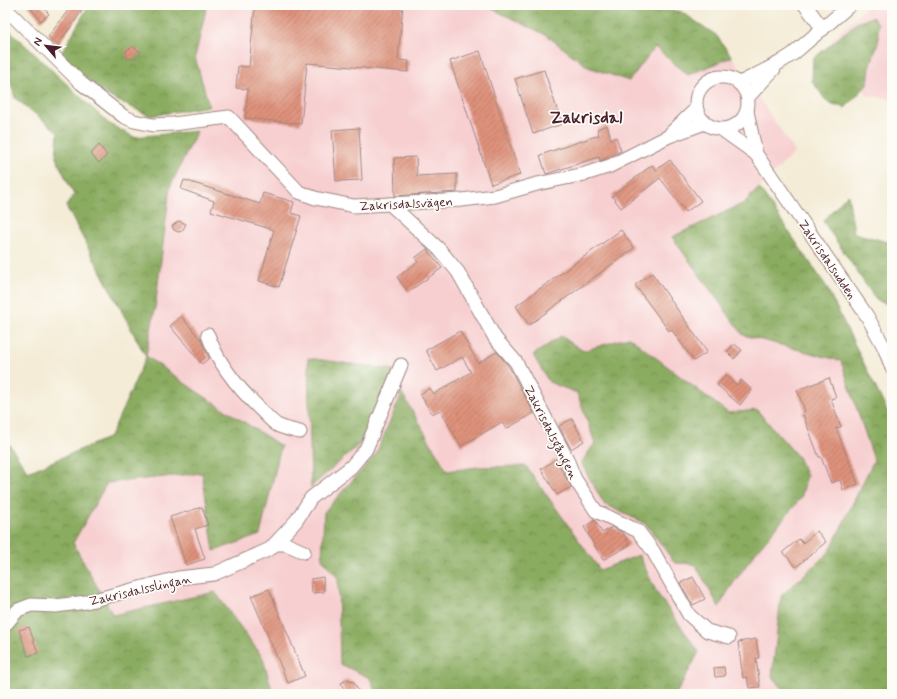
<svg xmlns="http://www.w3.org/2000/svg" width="897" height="699" font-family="Mynerve,sans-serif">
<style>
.built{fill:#f7cfd0;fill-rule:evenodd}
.forest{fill:url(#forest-crowns);stroke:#6a6646}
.building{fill:url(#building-hatch)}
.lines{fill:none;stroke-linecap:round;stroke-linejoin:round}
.minor-casing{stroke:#9f8681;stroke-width:15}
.minor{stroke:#fff;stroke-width:13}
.labels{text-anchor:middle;stroke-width:3.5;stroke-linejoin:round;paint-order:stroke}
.street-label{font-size:13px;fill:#4a1f2b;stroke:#fdfcf7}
.district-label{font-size:17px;font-weight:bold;fill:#4a1f2b;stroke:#fdfcf7}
</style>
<defs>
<pattern id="forest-crowns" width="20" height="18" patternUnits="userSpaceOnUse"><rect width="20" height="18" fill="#8aac60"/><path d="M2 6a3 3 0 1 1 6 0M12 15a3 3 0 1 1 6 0" fill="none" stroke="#738b4f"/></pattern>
<pattern id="building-hatch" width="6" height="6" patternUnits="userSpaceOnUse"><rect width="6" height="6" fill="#de927b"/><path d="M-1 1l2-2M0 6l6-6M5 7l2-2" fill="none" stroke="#b67765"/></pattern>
</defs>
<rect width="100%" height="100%" fill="#fdfcf7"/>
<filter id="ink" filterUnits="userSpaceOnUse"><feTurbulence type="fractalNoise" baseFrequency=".025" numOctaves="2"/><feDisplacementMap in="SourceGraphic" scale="8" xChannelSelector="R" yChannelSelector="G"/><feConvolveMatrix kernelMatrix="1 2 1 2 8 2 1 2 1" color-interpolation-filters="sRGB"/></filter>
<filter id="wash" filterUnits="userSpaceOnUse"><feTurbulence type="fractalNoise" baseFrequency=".012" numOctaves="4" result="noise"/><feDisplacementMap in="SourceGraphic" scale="16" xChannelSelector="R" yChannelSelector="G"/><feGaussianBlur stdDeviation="0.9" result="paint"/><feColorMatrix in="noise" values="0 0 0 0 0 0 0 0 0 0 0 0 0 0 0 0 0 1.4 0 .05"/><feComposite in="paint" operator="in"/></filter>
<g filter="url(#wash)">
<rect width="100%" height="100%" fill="#f4ecd7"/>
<!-- built -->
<g class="built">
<path d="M207,5H484L546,35L588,67L655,47L688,75L732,57L795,152L744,203L672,237L743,335L841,360L874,460L829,552L781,596L772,677L786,694H676L698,652L657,593L639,555L600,571L526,466L478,467L447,471L402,393L376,454L324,512L322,559L338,578L340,664L370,678L376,694H273L263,658L215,592L113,615L73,543L107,483L202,473L214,551L196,391L146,357L155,309L170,187L209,106L195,57ZM629,337L728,414L801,498L755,553L730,588L719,607L695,564L675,563L646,524L604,504L595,443L577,393L549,381L583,351Z"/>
<path d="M868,5H892V99L868,96L831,41Z"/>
</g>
<!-- forest -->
<g class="forest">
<path d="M89,5H99L108,9L126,5H207L195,57L209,106L150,116L110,97L79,73L61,54Z"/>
<path d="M484,5H617L628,10L680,11L716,35L732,57L688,75L655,47L629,81L588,67L546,35Z"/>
<path d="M872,17L878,23V43L870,67L868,84L845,108L827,102L812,81L813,59L858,22Z"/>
<path d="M7,28L108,123L134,137L197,131L170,187L155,309L146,356L196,391L281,446L260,535L214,551L202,473L107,483L73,543L113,615L215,592L263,658L273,694H5V438L28,472L110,437L146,357L66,206L74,195L56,158L58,132L15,98L8,72L5,68V30Z"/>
<path d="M759,188L826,286L892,421V694H786L772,677L781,596L829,552L874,460L841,361L743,335L672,237L744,203Z"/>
<path d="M848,194L854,233L887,242L892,238V306L876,300L823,221Z"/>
<path d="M561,336L583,351L629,337L728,413L757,410L798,457L807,476L801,498L755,553L730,588L719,607L695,564L675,563L646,524L604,504L581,463L595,443L577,393L549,382L533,355Z"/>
<path d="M308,358L394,370L361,443L311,487Z"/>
<path d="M402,393L447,471L478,467L526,466L600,570L639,555L657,593L699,652L676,694H376L370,678L340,664L338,578L322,559L324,512L376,454Z"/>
</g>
<g id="blocks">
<!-- building -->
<g class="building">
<path d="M28,5H41L49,14L41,21Z"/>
<path d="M72,5H86L58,45L48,37Z"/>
<path d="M255,5H403L398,60L409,61L408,72L307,63L301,124L245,118L248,89L236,88L238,66L249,67Z"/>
<path d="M133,47L141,52L136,58L127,59L126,50Z"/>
<path d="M480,51L520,175L491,184L450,61Z"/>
<path d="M544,70L562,124L533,134L515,79Z"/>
<path d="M607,125L611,139L616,137L621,151L600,161L599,157L546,174L540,155L599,135L597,129Z"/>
<path d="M359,128L362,180L336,181L332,130Z"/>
<path d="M99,145L107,155L99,163L91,154Z"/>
<path d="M416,157L417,176L457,174V192L395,196L394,158Z"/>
<path d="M670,160L701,201L686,212L660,178L621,208L612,196L652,165L656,170Z"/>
<path d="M184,180L260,204L263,193L294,202L291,213L301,216L279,287L259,281L274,230L211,211L214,201L181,189Z"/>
<path d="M179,221L186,224L182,231L178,232L174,230L172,226Z"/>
<path d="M621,230L634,248L529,325L516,306Z"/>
<path d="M427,249L442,268L408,292L397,277L418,262L415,258Z"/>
<path d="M652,273L707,352L694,361L671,329L669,331L635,285Z"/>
<path d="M181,316L201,340L209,358L202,364L170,326Z"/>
<path d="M460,331L478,363L497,352L509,367L534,413L506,429L502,422L461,446L440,410L432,414L420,394L430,388L434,394L471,372L462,357L437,371L426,350Z"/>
<path d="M734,344L742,350L734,359L727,352Z"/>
<path d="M726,375L737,385L741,380L752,390L740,405L717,385Z"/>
<path d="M829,378L836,397L831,399L841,427L836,428L858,484L843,490L840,480L831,483L821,457H819L802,412L805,411L797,390Z"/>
<path d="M572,419L584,441L571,449L559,426Z"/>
<path d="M556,459L571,487L557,495L541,469Z"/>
<path d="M202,507L208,525L195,529L205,559L186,565L170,517Z"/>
<path d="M595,520L602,533L612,527L623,533L630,545L603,560L584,527Z"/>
<path d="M817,531L826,542L796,567L783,552L799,539L803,543Z"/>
<path d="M323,577L324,592L312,593L311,579Z"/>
<path d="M693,577L705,599L693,605L680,583Z"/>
<path d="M269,589L305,676L288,683L251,596Z"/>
<path d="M29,627L38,653L28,656L19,630Z"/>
<path d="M756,639L759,658H756L760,687L749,688L747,677L743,678L738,642Z"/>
<path d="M724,667L725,676L715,677L714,668Z"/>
<path d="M349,679L350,682L353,681L360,694H346L341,683Z"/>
</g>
</g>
</g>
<g filter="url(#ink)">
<use href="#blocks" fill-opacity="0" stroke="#9f8681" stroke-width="1"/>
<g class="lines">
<defs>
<g id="minor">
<path d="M805,5L823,29"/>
<path d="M5,8L81,83L123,116L134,121L153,125L173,124L229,117L299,192L315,198L354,206L462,200L495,196L537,184L585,174L610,166L667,137L705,123"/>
<circle cx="722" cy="103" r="26"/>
<path d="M740,83L779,63L793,54L850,5"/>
<path d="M748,97L774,69"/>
<path d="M747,111L756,154"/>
<path d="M721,129L756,154L867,316L884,347L892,368"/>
<path d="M671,133L696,109"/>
<path d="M390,204L439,249L458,272L495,338L516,362L566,457L575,479L596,511L638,531L653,551L689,615L707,631L729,637"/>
<path d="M208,335C218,364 239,389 261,410C266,415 271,421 277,425C285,429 292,430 300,432"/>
<path d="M275,544H286L304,552"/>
<path d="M5,625L18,610L31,605L56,606L86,602L178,578L214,574L270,549L296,521L311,498L351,467L366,449L401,365"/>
</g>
</defs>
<!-- minor casing -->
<use href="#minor" class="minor-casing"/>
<!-- minor -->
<use href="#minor" class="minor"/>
</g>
</g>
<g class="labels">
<!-- street labels -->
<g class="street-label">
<text transform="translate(406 203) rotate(-3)" y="5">Zakrisdalsvägen</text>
<text transform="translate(828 259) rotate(56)" y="5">Zakrisdalsudden</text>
<text transform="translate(552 432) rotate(63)" y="5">Zakrisdalsgången</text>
<text transform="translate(140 589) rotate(-13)" y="5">Zakrisdalsslingan</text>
</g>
<!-- district labels -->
<g class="district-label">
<text x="586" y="123">Zakrisdal</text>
</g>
</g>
<!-- margin -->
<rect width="897" height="699" fill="none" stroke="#fdfcf7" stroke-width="20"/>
<!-- north arrow -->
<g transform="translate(46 46) rotate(298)" stroke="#fdfcf7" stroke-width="3" paint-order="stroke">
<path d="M0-3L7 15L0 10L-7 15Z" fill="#4a1f2b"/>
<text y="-6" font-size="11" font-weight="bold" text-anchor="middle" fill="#4a1f2b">N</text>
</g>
</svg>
